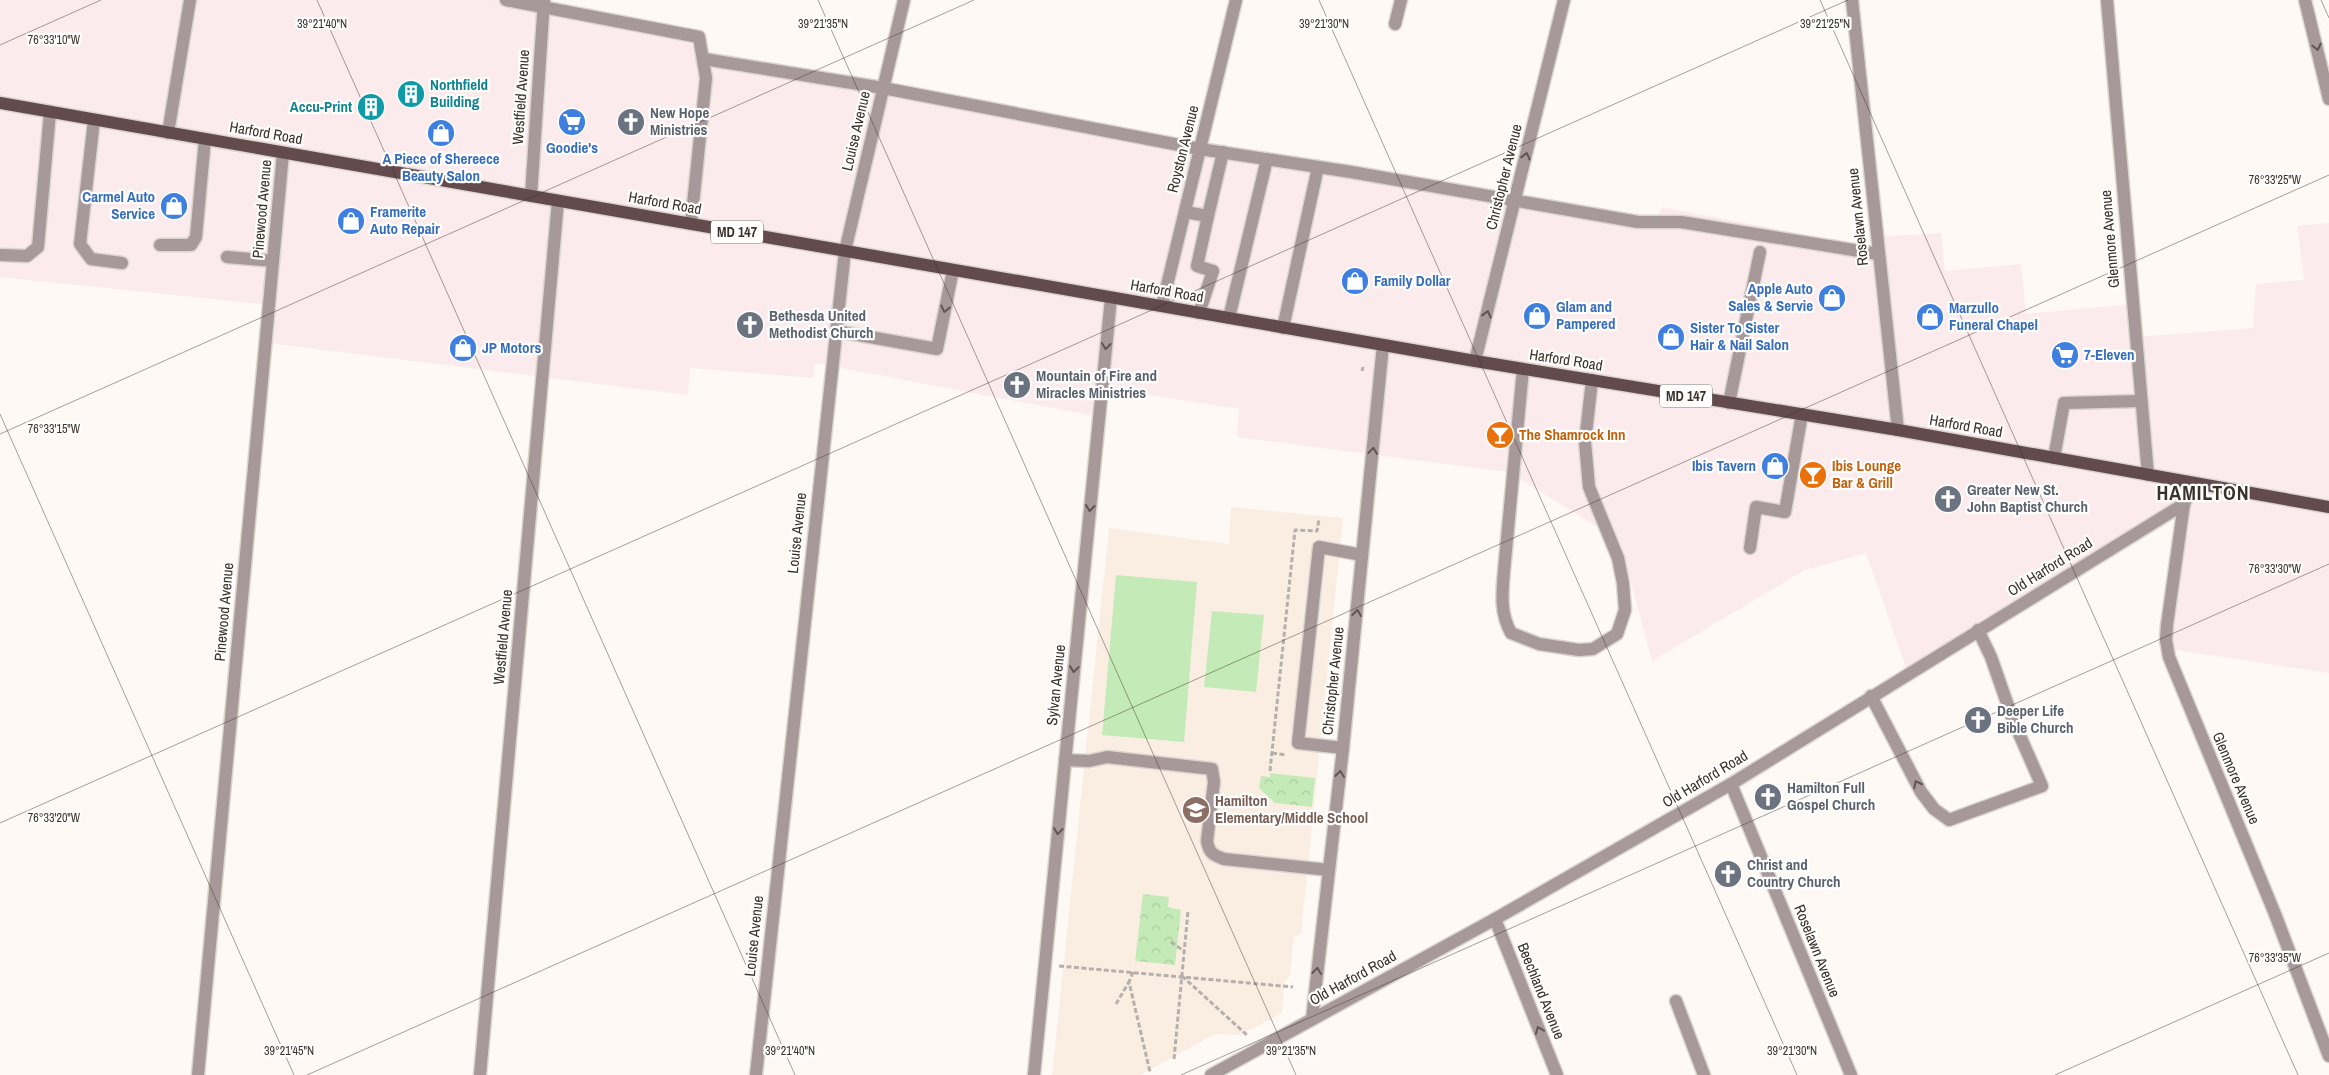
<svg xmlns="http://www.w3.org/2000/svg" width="2329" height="1075" font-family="'Archivo Narrow',sans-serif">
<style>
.commercial{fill:#fcebed}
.built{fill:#faeee3}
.park{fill:url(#park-crowns)}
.pitch{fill:#c4ebb7}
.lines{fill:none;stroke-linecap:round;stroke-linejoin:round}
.minor-casing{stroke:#dbd5d0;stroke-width:15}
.major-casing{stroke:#dbd5d0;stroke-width:15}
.path{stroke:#b6b0aa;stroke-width:3;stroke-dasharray:5 2.5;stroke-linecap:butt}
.minor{stroke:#a7989a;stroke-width:12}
.major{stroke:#624a4d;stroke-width:12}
.oneway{stroke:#605551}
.ticks{fill:none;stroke:#3a3129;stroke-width:1;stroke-opacity:0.45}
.labels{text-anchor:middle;stroke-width:4.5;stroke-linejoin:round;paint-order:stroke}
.shield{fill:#fff;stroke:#756f69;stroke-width:1}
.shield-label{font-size:14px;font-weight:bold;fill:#3a3129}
.culture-label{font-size:15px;font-weight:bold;fill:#0d838f;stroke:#fff;text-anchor:start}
.street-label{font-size:15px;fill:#3a3129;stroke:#fff}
.worship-label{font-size:15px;font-weight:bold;fill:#5b616d;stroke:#fff;text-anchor:start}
.shop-label{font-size:15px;font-weight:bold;fill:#366cbe;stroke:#fff;text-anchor:start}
.food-label{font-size:15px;font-weight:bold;fill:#c56008;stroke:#fff;text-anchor:start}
.education-label{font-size:15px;font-weight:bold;fill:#785e54;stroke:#fff;text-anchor:start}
.district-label{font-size:20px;font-weight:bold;letter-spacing:1px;fill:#3a3129;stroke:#fff}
.ticks-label{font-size:12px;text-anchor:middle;fill:#3a3129;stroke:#fff;stroke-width:4.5;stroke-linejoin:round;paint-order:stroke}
</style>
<defs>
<pattern id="park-crowns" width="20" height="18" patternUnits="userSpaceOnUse" patternTransform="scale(1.25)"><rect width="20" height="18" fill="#c4ebb7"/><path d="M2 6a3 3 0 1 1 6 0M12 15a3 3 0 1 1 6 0" fill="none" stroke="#a9ca9d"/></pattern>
</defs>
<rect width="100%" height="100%" fill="#fef9f5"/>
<!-- commercial -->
<path class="commercial" d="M0,0H493L697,36L712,57L1657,221L1662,207L1879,249L1878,237L1941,233L1945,271L2021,264L2026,314L2132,304L2136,337L2253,328L2256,284L2304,280L2297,226L2329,223V673L2170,649L2188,504L1910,679L1866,553L1805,570L1652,661L1620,541L1508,472L1237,437L1239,409L1104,388L1100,417L815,363L813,378L690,368L688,395L268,343L271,305L0,277Z"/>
<!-- built -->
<path class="built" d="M1231,507L1343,518L1301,934L1294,937L1290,976L1284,983L1282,1013L1240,1035L1215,1034L1140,1075H1052L1109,528L1229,544Z"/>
<!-- park -->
<g class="park">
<path d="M1270,773L1315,778L1312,807L1275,803L1259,788L1261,776L1270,777Z"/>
<path d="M1143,894L1169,897L1168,907L1181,910L1175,965L1135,961Z"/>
</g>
<!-- pitch -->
<g class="pitch">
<path d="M1116,575L1197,582L1184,742L1102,735Z"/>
<path d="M1212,611L1264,615L1256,692L1204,687Z"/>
</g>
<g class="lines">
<defs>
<g id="minor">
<path d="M506,0L699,37L706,78L691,224"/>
<path d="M1852,0L1898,430"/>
<path d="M2107,0L2148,475"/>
<path d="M2305,0L2329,99"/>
<path d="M1395,24L1401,0"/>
<path d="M704,59L883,88L1200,149L1351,172L1638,222H1681L1878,254"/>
<path d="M94,120L80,244L91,259L122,263"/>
<path d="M168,133L190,0"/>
<path d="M531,196L544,0"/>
<path d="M1185,212L1208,216L1197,266L1213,271L1199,313"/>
<path d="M1208,216L1223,152"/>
<path d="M160,245H191L196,237L205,139"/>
<path d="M0,255L27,256L38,247L50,112"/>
<path d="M227,257L273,261"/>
<path d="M1162,306L1236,0"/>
<path d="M1229,318L1267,159"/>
<path d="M1283,328L1318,167"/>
<path d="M836,331L937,349L953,270"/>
<path d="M1475,361L1564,0"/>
<path d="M1523,369L1504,571C1502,594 1500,613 1511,633L1539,644L1579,650L1593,649L1617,634L1625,610L1623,583L1618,558L1589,487L1585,442L1592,380"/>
<path d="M1729,403L1760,252"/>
<path d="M2054,458L2064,403L2141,401"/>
<path d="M2184,504L2167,625L2166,640L2169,657L2275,914L2329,1056"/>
<path d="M1750,548L1756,507L1785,512L1802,414"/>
<path d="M1871,696L1921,792L1934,809L1949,820L2042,786L2013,720L1991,657L1978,630"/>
<path d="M1343,748L1298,743L1319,547L1362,555"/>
<path d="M1065,760L1089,761L1107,757L1212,769L1214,782L1207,841C1209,853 1213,855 1224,859L1329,870"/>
<path d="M1731,784L1851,1075"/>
<path d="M1495,919L1557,1075"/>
<path d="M1676,1001L1704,1075"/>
<path d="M1312,1019L1343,748L1383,345"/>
<path d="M198,1075L283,153"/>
<path d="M480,1075L558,201"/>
<path d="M756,1075L845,251L904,0"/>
<path d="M1034,1075L1111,298"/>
<path d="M1211,1075L1495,919L1731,784L2184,504L2194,483"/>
</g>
<path id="major" d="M0,103L1475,361L1898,430L2329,507"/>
</defs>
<!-- minor casing -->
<use href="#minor" class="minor-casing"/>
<!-- major casing -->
<use href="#major" class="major-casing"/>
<!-- path -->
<g class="path">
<path d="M1362,371L1363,367"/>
<path d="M1272,753L1286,755"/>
<path d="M1270,771L1295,530L1317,531L1319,519"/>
<path d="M1171,942L1184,951"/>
<path d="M1059,966L1293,987"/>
<path d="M1133,972L1129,982L1150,1072"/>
<path d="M1182,976L1248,1036"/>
<path d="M1116,1004L1129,982"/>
<path d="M1174,1059L1188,911"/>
</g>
<!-- minor -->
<use href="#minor" class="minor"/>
<!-- major -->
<use href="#major" class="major"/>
</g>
<!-- one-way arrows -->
<defs><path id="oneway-chevron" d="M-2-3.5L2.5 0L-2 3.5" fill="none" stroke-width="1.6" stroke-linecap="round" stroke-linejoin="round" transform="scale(1.25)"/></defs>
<g class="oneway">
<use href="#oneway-chevron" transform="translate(2317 47) rotate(77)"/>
<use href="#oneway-chevron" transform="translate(1526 156) rotate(-76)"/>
<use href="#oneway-chevron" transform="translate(945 309) rotate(102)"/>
<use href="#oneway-chevron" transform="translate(1487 314) rotate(-76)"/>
<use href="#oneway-chevron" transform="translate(1106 346) rotate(96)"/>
<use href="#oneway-chevron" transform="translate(1373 451) rotate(-84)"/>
<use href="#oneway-chevron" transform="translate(1090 508) rotate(96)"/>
<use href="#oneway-chevron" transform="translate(1357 613) rotate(-84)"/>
<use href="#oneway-chevron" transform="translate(1074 669) rotate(96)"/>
<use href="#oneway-chevron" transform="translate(1340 774) rotate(-83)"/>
<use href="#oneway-chevron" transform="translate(1917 784) rotate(-117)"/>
<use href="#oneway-chevron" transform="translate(1058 831) rotate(96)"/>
<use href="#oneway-chevron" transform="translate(1317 971) rotate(-83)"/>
<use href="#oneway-chevron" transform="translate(1539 1030) rotate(-112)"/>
</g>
<!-- ticks -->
<path class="ticks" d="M317,0L795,1075M818,0L1296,1075M1319,0L1797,1075M1820,0L2298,1075M2321,0L2329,18M0,45L101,0M0,414L294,1075M0,434L974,0M0,823L1848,0M307,1075L2329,175M1181,1075L2329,564M2055,1075L2329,953"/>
<!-- icons -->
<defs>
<symbol id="building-disc" viewBox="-11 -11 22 22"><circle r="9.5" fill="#0f9aa8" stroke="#fff"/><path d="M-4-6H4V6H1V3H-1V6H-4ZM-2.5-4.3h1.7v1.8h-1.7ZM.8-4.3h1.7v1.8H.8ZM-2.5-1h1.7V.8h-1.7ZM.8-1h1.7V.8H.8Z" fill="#fff"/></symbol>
<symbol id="supermarket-disc" viewBox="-11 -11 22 22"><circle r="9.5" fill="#3f7fe0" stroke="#fff"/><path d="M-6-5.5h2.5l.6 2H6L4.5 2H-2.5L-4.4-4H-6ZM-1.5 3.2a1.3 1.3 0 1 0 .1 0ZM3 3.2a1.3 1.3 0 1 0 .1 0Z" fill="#fff"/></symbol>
<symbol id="church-disc" viewBox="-11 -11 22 22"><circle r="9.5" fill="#6b7280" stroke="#fff"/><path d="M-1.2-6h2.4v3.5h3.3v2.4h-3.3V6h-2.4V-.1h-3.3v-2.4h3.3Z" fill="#fff"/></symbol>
<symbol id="shop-disc" viewBox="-11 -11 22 22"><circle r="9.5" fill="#3f7fe0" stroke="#fff"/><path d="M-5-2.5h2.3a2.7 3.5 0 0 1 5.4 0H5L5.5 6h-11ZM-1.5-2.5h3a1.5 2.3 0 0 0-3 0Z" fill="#fff"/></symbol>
<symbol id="bar-disc" viewBox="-11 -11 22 22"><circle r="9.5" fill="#e8710a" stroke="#fff"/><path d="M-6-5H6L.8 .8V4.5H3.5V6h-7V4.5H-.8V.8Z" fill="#fff"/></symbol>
<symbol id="school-disc" viewBox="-11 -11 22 22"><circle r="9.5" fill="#8d6e63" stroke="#fff"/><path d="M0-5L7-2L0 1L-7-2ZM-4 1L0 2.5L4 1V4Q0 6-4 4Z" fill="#fff"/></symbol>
</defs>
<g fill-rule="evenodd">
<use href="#building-disc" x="395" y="78" width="32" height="32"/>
<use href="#building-disc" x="355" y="91" width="32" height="32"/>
<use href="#supermarket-disc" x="556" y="106" width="32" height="32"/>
<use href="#church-disc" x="615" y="106" width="32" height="32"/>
<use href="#shop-disc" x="425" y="117" width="32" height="32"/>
<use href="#shop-disc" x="158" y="190" width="32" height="32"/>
<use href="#shop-disc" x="335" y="205" width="32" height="32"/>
<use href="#shop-disc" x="1339" y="265" width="32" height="32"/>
<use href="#shop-disc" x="1816" y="282" width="32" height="32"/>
<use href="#shop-disc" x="1521" y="300" width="32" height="32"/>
<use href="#shop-disc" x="1914" y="301" width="32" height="32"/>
<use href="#church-disc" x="734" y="309" width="32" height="32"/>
<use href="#shop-disc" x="1655" y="321" width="32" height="32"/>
<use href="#shop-disc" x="447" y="332" width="32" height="32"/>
<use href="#supermarket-disc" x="2049" y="339" width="32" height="32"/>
<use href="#church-disc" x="1001" y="369" width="32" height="32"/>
<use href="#bar-disc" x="1484" y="419" width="32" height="32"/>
<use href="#shop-disc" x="1759" y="450" width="32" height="32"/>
<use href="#bar-disc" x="1797" y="459" width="32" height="32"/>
<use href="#church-disc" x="1932" y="483" width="32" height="32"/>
<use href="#church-disc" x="1962" y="704" width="32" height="32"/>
<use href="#church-disc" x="1752" y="781" width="32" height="32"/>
<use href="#school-disc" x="1180" y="794" width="32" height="32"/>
<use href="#church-disc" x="1712" y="858" width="32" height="32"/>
</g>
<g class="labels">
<!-- shield labels -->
<g class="shield">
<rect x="711" y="220.5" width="52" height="23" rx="4"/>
<rect x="1660" y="384.5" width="52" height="23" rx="4"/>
</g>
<g class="shield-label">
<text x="737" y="237">MD 147</text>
<text x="1686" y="401">MD 147</text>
</g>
<!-- culture labels -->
<g class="culture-label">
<text x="430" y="90">Northfield<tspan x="430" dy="17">Building</tspan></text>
<text x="352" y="112" text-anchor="end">Accu-Print</text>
</g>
<!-- street labels -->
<g class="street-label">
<text transform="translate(521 97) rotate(-86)" y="5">Westfield Avenue</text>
<text transform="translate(856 131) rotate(-77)" y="5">Louise Avenue</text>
<text transform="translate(266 133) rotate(10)" y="5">Harford Road</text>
<text transform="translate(1183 149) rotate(-76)" y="5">Royston Avenue</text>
<text transform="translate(1504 177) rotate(-76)" y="5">Christopher Avenue</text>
<text transform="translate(665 203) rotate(10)" y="5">Harford Road</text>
<text transform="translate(262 209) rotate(-85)" y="5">Pinewood Avenue</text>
<text transform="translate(1858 217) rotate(-96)" y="5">Roselawn Avenue</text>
<text transform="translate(2110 239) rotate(-95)" y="5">Glenmore Avenue</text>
<text transform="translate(1167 291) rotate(10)" y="5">Harford Road</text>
<text transform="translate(1566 360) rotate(9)" y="5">Harford Road</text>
<text transform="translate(1966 426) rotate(10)" y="5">Harford Road</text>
<text transform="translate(797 533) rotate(-84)" y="5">Louise Avenue</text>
<text transform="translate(2050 567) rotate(-32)" y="5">Old Harford Road</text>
<text transform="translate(224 612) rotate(-85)" y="5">Pinewood Avenue</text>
<text transform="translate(503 637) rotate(-85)" y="5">Westfield Avenue</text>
<text transform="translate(1333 681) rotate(-84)" y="5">Christopher Avenue</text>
<text transform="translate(1056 685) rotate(-84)" y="5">Sylvan Avenue</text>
<text transform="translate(2236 778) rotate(67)" y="5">Glenmore Avenue</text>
<text transform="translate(1705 779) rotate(-31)" y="5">Old Harford Road</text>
<text transform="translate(754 936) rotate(-84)" y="5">Louise Avenue</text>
<text transform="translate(1817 951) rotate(68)" y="5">Roselawn Avenue</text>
<text transform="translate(1353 978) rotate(-29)" y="5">Old Harford Road</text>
<text transform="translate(1541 991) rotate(68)" y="5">Beechland Avenue</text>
</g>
<!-- worship labels -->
<g class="worship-label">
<text x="650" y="118">New Hope<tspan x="650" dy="17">Ministries</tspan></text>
<text x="769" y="321">Bethesda United<tspan x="769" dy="17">Methodist Church</tspan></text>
<text x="1036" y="381">Mountain of Fire and<tspan x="1036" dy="17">Miracles Ministries</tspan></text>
<text x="1967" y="495">Greater New St.<tspan x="1967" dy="17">John Baptist Church</tspan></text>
<text x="1997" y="716">Deeper Life<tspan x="1997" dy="17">Bible Church</tspan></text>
<text x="1787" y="793">Hamilton Full<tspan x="1787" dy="17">Gospel Church</tspan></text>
<text x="1747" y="870">Christ and<tspan x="1747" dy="17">Country Church</tspan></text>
</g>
<!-- shop labels -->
<g class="shop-label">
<text x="572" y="153" text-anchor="middle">Goodie's</text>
<text x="441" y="164" text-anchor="middle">A Piece of Shereece<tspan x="441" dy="17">Beauty Salon</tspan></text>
<text x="155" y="202" text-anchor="end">Carmel Auto<tspan x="155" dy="17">Service</tspan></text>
<text x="370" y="217">Framerite<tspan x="370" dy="17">Auto Repair</tspan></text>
<text x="1374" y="286">Family Dollar</text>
<text x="1813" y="294" text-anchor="end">Apple Auto<tspan x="1813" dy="17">Sales &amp; Servie</tspan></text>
<text x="1556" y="312">Glam and<tspan x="1556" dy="17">Pampered</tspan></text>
<text x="1949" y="313">Marzullo<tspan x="1949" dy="17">Funeral Chapel</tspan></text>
<text x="1690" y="333">Sister To Sister<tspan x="1690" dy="17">Hair &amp; Nail Salon</tspan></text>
<text x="482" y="353">JP Motors</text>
<text x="2084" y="360">7-Eleven</text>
<text x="1756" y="471" text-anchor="end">Ibis Tavern</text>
</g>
<!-- food labels -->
<g class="food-label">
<text x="1519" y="440">The Shamrock Inn</text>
<text x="1832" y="471">Ibis Lounge<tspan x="1832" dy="17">Bar &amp; Grill</tspan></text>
</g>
<!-- education labels -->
<g class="education-label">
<text x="1215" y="806">Hamilton<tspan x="1215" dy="17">Elementary/Middle School</tspan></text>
</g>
<!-- district labels -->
<g class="district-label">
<text x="2203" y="500">HAMILTON</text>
</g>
</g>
<g class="ticks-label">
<text x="1825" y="28">39°21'25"N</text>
<text x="322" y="28">39°21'40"N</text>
<text x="823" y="28">39°21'35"N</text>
<text x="1324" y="28">39°21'30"N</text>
<text x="54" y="44">76°33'10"W</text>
<text x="2275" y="184">76°33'25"W</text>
<text x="54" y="433">76°33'15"W</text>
<text x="2275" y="573">76°33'30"W</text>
<text x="54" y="822">76°33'20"W</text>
<text x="2275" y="962">76°33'35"W</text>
<text x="289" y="1055">39°21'45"N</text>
<text x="790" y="1055">39°21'40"N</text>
<text x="1291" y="1055">39°21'35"N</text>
<text x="1792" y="1055">39°21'30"N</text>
</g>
</svg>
